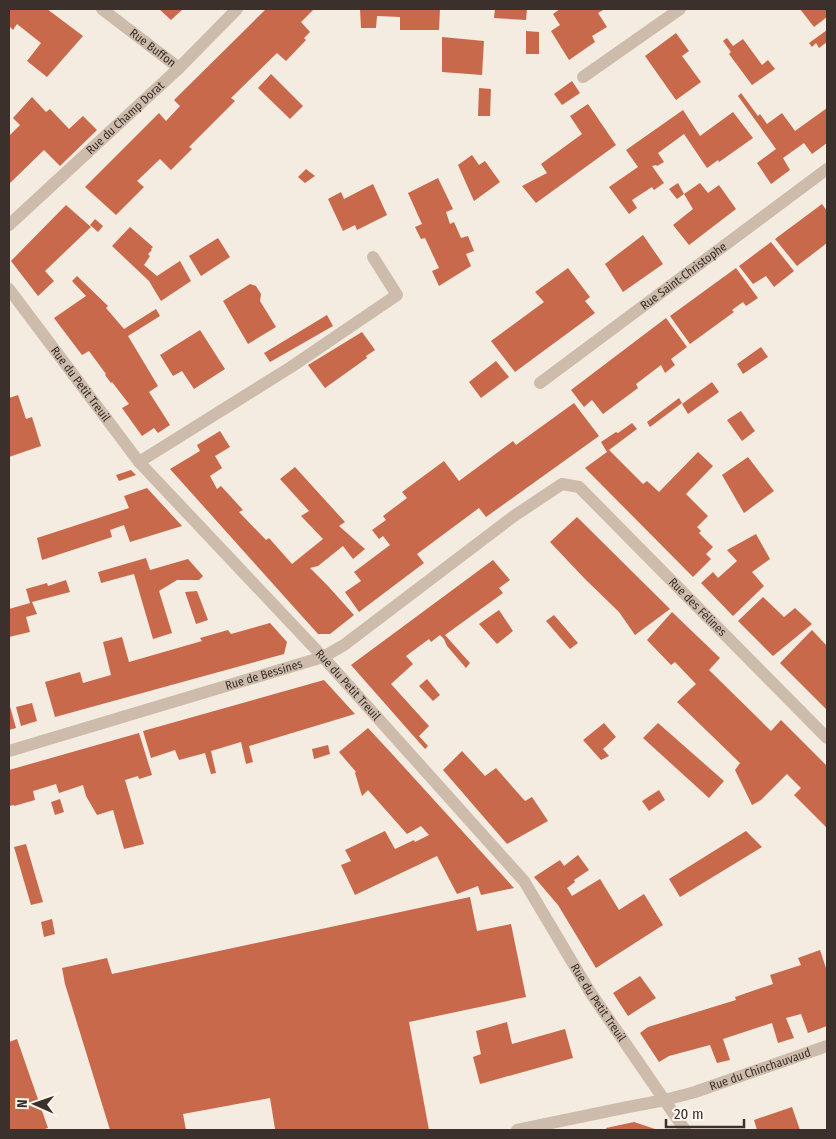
<svg xmlns="http://www.w3.org/2000/svg" width="836" height="1139" font-family="'Fira Sans Condensed',sans-serif">
<style>
.building{fill:#c8694b}
.lines{fill:none;stroke-linecap:round;stroke-linejoin:round}
.minor{stroke:#cdbbac;stroke-width:12}
.labels{text-anchor:middle;stroke-width:5;stroke-linejoin:round;paint-order:stroke}
.street-label{font-size:12px;fill:#3b302b;stroke:#fbf5ee}
</style>
<rect width="100%" height="100%" fill="#f4ebe1"/>
<!-- building -->
<g class="building">
<path d="M9,9H47L83,36L47,77L27,61L41,43L17,24L13,30L9,26Z"/>
<path d="M159,9H183L171,20Z"/>
<path d="M266,9H314L301,22L310,32L304,38L306,40L286,61L277,53L231,98L235,101L189,147L192,149L171,170L160,159L137,181L144,187L116,215L85,187L159,113L166,121L180,106L174,100Z"/>
<path d="M360,9H440L439,30H400V17L377,16L376,28H361Z"/>
<path d="M495,9H527L526,20L494,18Z"/>
<path d="M560,9H605L598,13L607,27L592,36L595,42L569,60L551,31L560,25L553,14Z"/>
<path d="M800,9H827V17L814,27Z"/>
<path d="M827,30V42L819,48L816,43L812,47L809,43Z"/>
<path d="M526,31L539,32V54H526Z"/>
<path d="M676,33L689,51L682,56L701,82L676,100L645,56Z"/>
<path d="M442,37L484,41L482,75L442,72Z"/>
<path d="M727,38L733,46L743,39L762,65L768,60L775,69L752,85L729,54L731,52L723,41Z"/>
<path d="M271,74L303,106L290,119L258,88Z"/>
<path d="M572,81L580,93L562,105L554,94Z"/>
<path d="M479,88L491,89L490,116H478Z"/>
<path d="M741,93L758,116L760,114L767,124L782,113L795,131L827,108V143L812,154L804,143L783,158L790,170L771,184L757,163L776,149L738,96Z"/>
<path d="M32,97L46,112L50,109L69,129L83,116L97,130L60,166L44,150L9,184V136L20,125L13,118Z"/>
<path d="M588,104L616,145L536,203L522,186L547,173L541,164L582,134L570,116Z"/>
<path d="M683,110L700,136L733,112L753,138L719,162L718,160L707,168L684,134L658,153L664,162L657,166L656,165L652,166L664,183L654,190L652,187L632,200L637,208L629,214L609,187L638,167L626,150Z"/>
<path d="M472,155L479,165L485,161L500,182L474,201L458,165Z"/>
<path d="M306,169L315,176L305,183L298,177Z"/>
<path d="M438,178L453,209L446,212L450,224L454,222L461,238L468,236L474,251L466,254L471,266L439,286L432,271L439,268L425,238L421,239L415,227L422,224L408,193Z"/>
<path d="M678,183L684,194L677,199L669,189Z"/>
<path d="M700,183L708,193L719,185L736,209L689,245L673,225L693,209L684,194Z"/>
<path d="M373,184L387,215L357,230L355,225L343,231L328,199L341,192L344,199Z"/>
<path d="M822,204L827,211V243L797,266L775,239Z"/>
<path d="M66,205L91,227L45,271L54,281L38,296L11,261Z"/>
<path d="M95,219L103,226L98,232L90,225Z"/>
<path d="M130,227L153,247L151,249L152,250L148,254L150,256L144,265L157,276L180,261L191,281L161,301L149,281L112,246Z"/>
<path d="M643,235L663,264L623,292L605,264Z"/>
<path d="M218,238L230,257L201,276L189,256Z"/>
<path d="M771,242L794,271L774,287L766,276L753,284L739,266Z"/>
<path d="M568,268L590,297L585,301L595,313L515,372L491,341L544,302L535,292Z"/>
<path d="M736,268L758,298L746,306L743,302L732,310L734,312L690,344L670,316Z"/>
<path d="M77,276L108,306L106,308L124,329L156,309L160,316L128,336L158,386L149,392L170,425L158,433L154,428L142,436L122,408L129,404L112,382L111,383L105,375L106,374L89,351L82,355L54,318L86,296L72,281Z"/>
<path d="M250,284L256,286L261,294L260,301L276,327L248,344L223,301Z"/>
<path d="M327,315L333,326L270,362L264,353Z"/>
<path d="M666,318L687,347L671,359L675,365L665,373L661,365L636,384L638,388L603,414L592,400L584,407L571,390Z"/>
<path d="M200,330L225,369L194,389L182,371L173,376L160,355Z"/>
<path d="M362,332L375,350L366,356L367,358L325,388L308,365Z"/>
<path d="M761,347L768,357L743,374L737,364Z"/>
<path d="M496,361L509,377L481,398L469,382Z"/>
<path d="M712,382L719,392L688,414L682,404Z"/>
<path d="M18,395L26,419L32,417L41,446L9,457V398Z"/>
<path d="M679,398L682,403L650,427L647,422Z"/>
<path d="M574,403L599,436L486,517L479,508L417,554L424,563L359,612L345,592L361,581L354,572L390,545L383,536L379,539L372,530L386,520L383,516L407,498L402,492L444,461L459,481L513,441L516,445Z"/>
<path d="M741,411L755,431L742,441L727,420Z"/>
<path d="M632,423L637,429L609,450L643,484L647,481L659,492L698,452L713,466L686,494L708,516L697,527L701,531L699,533L713,547L706,554L711,559L693,577L585,468L607,452L601,442L616,432L618,433Z"/>
<path d="M220,431L230,447L215,456L222,468L210,476L217,489L221,486L243,510L239,512L266,540L269,538L292,564L323,539L301,516L309,511L280,479L295,467L345,522L339,526L365,549L353,559L343,546L318,566L310,568L328,586L354,615L330,634H318L170,469L200,451L197,445Z"/>
<path d="M748,457L774,491L744,513L722,475Z"/>
<path d="M131,470L136,475L119,481L116,475Z"/>
<path d="M147,488L182,526L130,542L124,525L110,530L112,537L42,560L37,538L129,508L124,496Z"/>
<path d="M577,517L670,609L635,635L619,612L584,578L550,542Z"/>
<path d="M756,534L770,559L752,572L764,586L733,616L701,583L713,572L718,578L737,561L727,550Z"/>
<path d="M146,558L150,570L188,559L203,576L199,580H177L159,591L172,633L153,639L134,574L101,583L98,572Z"/>
<path d="M493,560L510,580L499,588L503,593L445,635L470,663L466,668L447,646L444,639L440,635L431,642L429,639L406,656L413,664L391,684L429,726L419,736L428,746L425,749L351,665Z"/>
<path d="M66,580L70,592L32,602L37,614L26,617L30,632L9,637V609L30,603L26,589L47,583L48,586Z"/>
<path d="M197,591L208,620L196,624L185,592Z"/>
<path d="M763,597L784,617L795,608L812,624L773,656L738,621Z"/>
<path d="M499,610L513,631L497,644L479,624Z"/>
<path d="M672,612L720,658L709,670L771,731L781,720L827,766V828L794,795L801,788L787,774L761,800L752,805L735,770L740,763L677,702L696,684L675,662L671,665L647,640Z"/>
<path d="M554,615L578,643L570,649L546,621Z"/>
<path d="M270,623L287,642L284,654L55,717L45,682L80,672L83,683L111,675L103,642L122,637L129,662L202,641L200,638L228,630L231,634Z"/>
<path d="M812,630L827,646V710L780,663Z"/>
<path d="M427,679L440,695L433,701L419,686Z"/>
<path d="M324,680L355,714L249,746L253,762L246,764L241,742L211,751L216,773L211,774L205,753L179,760L175,750L151,758L143,731Z"/>
<path d="M9,703L16,728L9,730Z"/>
<path d="M32,703L37,721L21,726L16,707Z"/>
<path d="M604,723L616,737L603,749L609,756L601,760L583,740Z"/>
<path d="M658,723L724,781L709,798L643,738Z"/>
<path d="M368,728L393,755L514,888L481,895L478,886L457,894L437,856L355,895L341,865L351,861L345,850L385,831L395,849L414,840L415,842L429,835L421,826L407,834L368,790L362,796L355,773L356,772L339,752Z"/>
<path d="M139,733L152,775L139,779L138,776L125,780L144,844L124,849L113,810L97,815L86,796L83,785L59,793L56,784L33,791L35,800L14,806V805L9,806V770Z"/>
<path d="M328,745L330,754L314,759L312,749Z"/>
<path d="M462,751L485,776L496,768L525,801L532,797L548,821L507,844L443,770Z"/>
<path d="M659,790L665,800L649,811L642,801Z"/>
<path d="M60,799L64,812L55,815L51,802Z"/>
<path d="M746,831L762,847L680,897L669,879Z"/>
<path d="M26,844L43,902L31,905L14,847Z"/>
<path d="M578,855L589,870L574,880L575,882L567,888L572,896L600,879L619,910L644,894L663,925L596,968L558,905L534,877L560,860L564,866Z"/>
<path d="M470,897L477,931L511,924L526,997L409,1022L429,1130H271V1129H275L270,1098L183,1114L186,1130H110L65,984L62,968L107,958L112,974Z"/>
<path d="M52,919L55,934L44,937L41,922Z"/>
<path d="M820,950L826,968L827,967V1026L808,1033L801,1014L786,1018L794,1038L778,1043L772,1023L723,1039L730,1060L717,1063L710,1045L669,1056L659,1062L640,1033L648,1027L736,1000L735,997L773,984L770,975L801,965L798,958Z"/>
<path d="M640,976L656,998L628,1016L613,993Z"/>
<path d="M507,1022L512,1044L565,1029L573,1058L480,1084L473,1057L481,1054L476,1031Z"/>
<path d="M17,1039L48,1128L41,1130H9V1042Z"/>
<path d="M792,1107L800,1130H757L754,1120Z"/>
<path d="M634,1122L658,1130H607L606,1128Z"/>
</g>
<g class="lines">
<!-- minor -->
<g class="minor">
<path id="s1" d="M102,9L179,68"/>
<path d="M583,77L680,9"/>
<path id="s2" d="M9,225L179,68L237,9"/>
<path id="s3" d="M9,289L139,462L323,657L524,881L590,992L685,1130"/>
<path id="s4" d="M540,383L827,169"/>
<path d="M139,462L291,367L397,295L373,257"/>
<path id="s5" d="M9,751L323,657L344,645L514,516L562,484L579,487L827,738"/>
<path id="s6" d="M517,1130L628,1107L665,1100L695,1092L827,1046"/>
</g>
</g>
<g class="labels">
<!-- street labels -->
<g class="street-label">
<text dy="4" stroke="none"><textPath href="#s1" startOffset="64">Rue Buffon</textPath></text>
<text dy="4" stroke="none"><textPath href="#s2" startOffset="158">Rue du Champ Dorat</textPath></text>
<text dy="4" stroke="none"><textPath href="#s4" startOffset="179">Rue Saint-Christophe</textPath></text>
<text dy="4" stroke="none"><textPath href="#s3" startOffset="119">Rue du Petit Treuil</textPath></text>
<text dy="4" stroke="none"><textPath href="#s5" startOffset="809">Rue des Félines</textPath></text>
<text dy="4" stroke="none"><textPath href="#s5" startOffset="266">Rue de Bessines</textPath></text>
<text dy="4" stroke="none"><textPath href="#s3" startOffset="522">Rue du Petit Treuil</textPath></text>
<text dy="4" stroke="none"><textPath href="#s3" startOffset="928">Rue du Petit Treuil</textPath></text>
<text dy="4" stroke="none"><textPath href="#s6" startOffset="251">Rue du Chinchauvaud</textPath></text>
</g>
</g>
<!-- border -->
<rect width="836" height="1139" fill="none" stroke="#3b302b" stroke-width="20"/>
<!-- north arrow -->
<g transform="translate(35 1104) rotate(272)" stroke="#fbf5ee" stroke-width="4" paint-order="stroke">
<path d="M0-4L9 19L0 12L-9 19Z" fill="#3b302b"/>
<text y="-8" font-size="14" font-weight="bold" text-anchor="middle" fill="#3b302b">N</text>
</g>
<!-- scale -->
<path d="M666 1119v8h78v-8" fill="none" stroke="#3b302b" stroke-width="2.5"/>
<text x="674" y="1119" font-size="15" fill="#3b302b" stroke="#fbf5ee" stroke-width="4" paint-order="stroke">20 m</text>
</svg>
